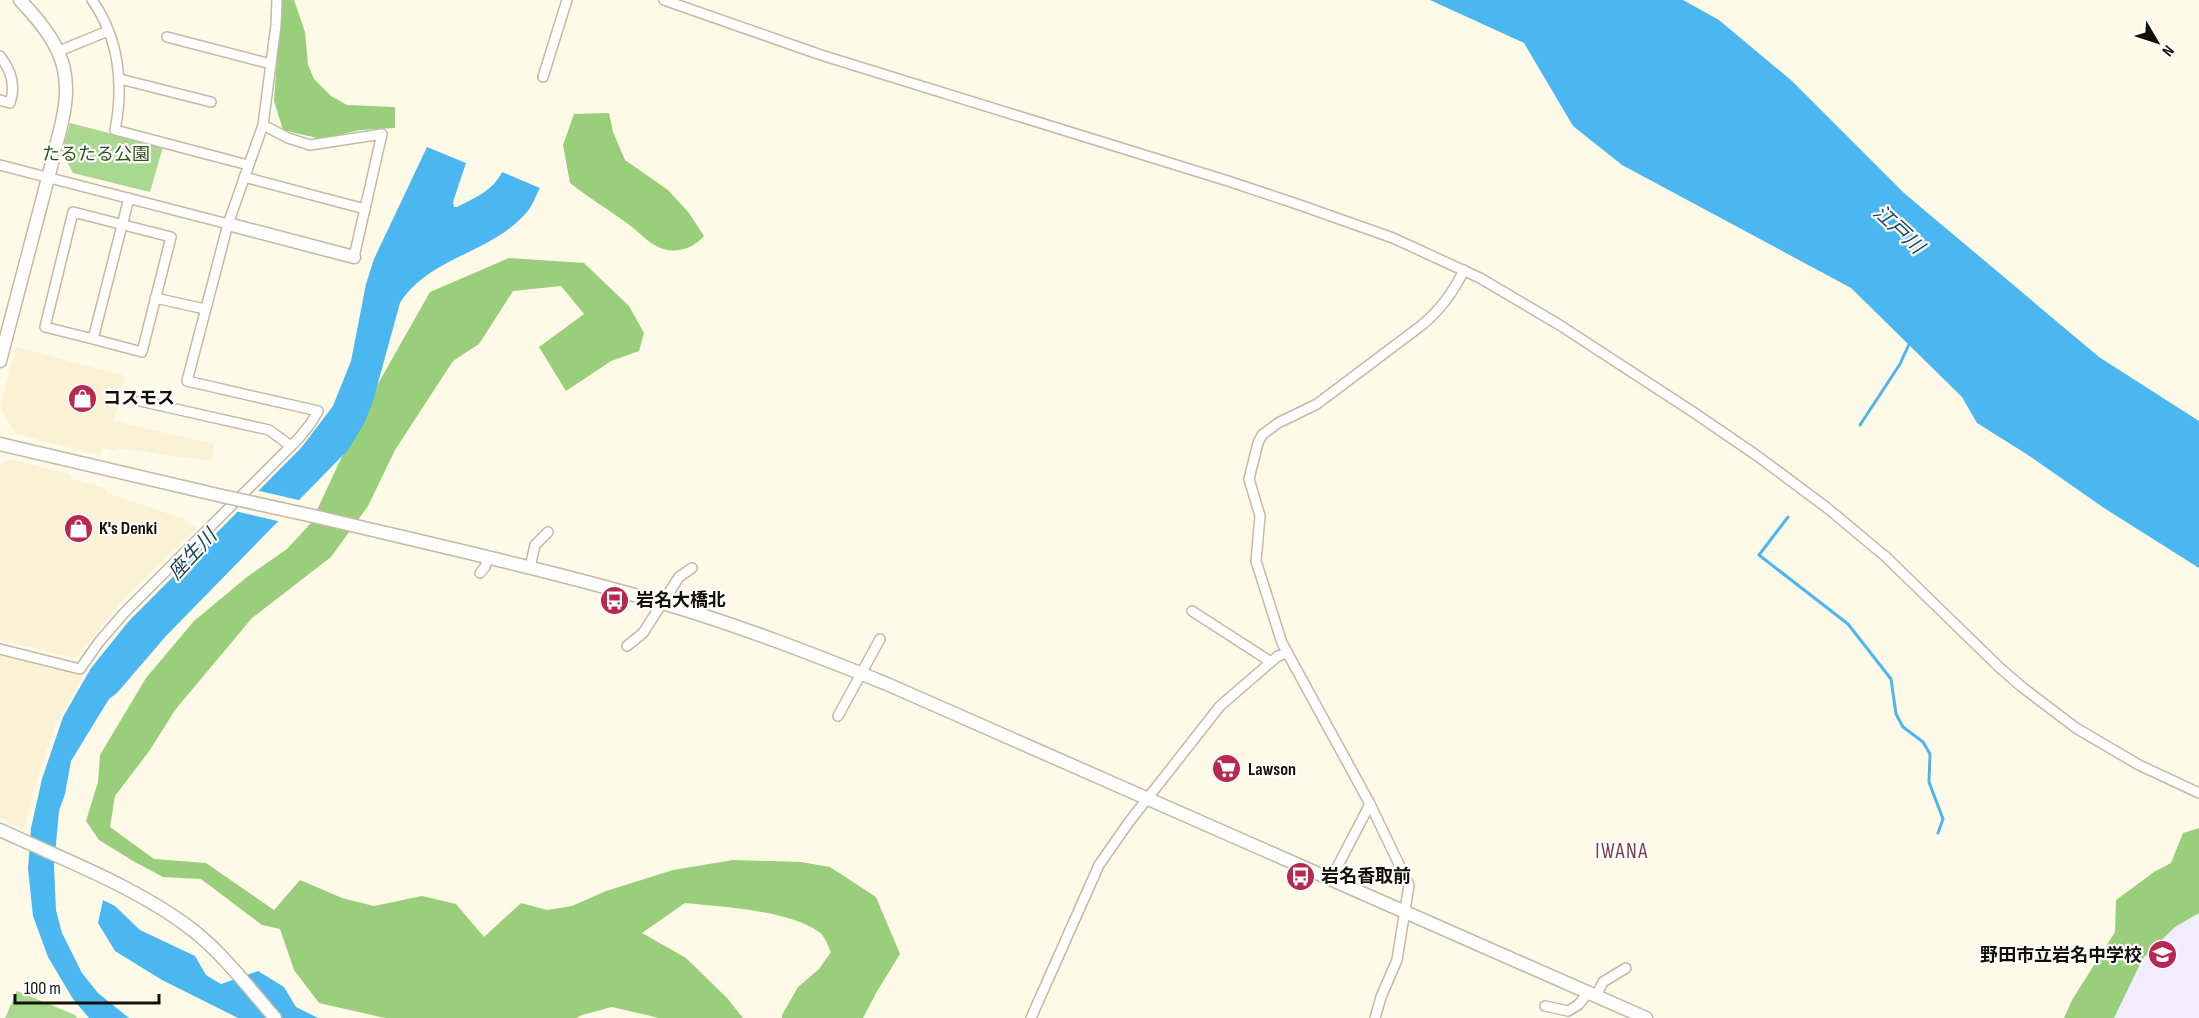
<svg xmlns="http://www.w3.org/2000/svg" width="2199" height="1018" font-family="'Sofia Sans Condensed','Noto Sans JP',sans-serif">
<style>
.built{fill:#fbf1d5}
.education{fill:#f1ecfe}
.green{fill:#a9d890}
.forest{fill:#99cf7a}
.water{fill:#4bb7f0}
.pier{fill:#fff9e8}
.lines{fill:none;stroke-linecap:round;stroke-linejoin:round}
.stream{stroke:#4bb7f0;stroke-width:3}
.minor-casing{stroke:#c2baa6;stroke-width:12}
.tertiary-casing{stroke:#c2baa6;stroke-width:15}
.minor{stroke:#fff;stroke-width:9}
.tertiary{stroke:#fff;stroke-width:12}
.tertiary-bridge-casing{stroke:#c2baa6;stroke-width:15;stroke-linecap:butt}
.tertiary-bridge{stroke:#fff;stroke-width:12}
.labels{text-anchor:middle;stroke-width:4.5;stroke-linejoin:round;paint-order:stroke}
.park-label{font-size:18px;fill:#2f5117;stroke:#fff}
.poi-label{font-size:18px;font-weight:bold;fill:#121008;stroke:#fff;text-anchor:start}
.water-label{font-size:20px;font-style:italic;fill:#18455d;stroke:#fff}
.quarter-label{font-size:21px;letter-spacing:1.5px;fill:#813948;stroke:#fff}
</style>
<rect width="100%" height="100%" fill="#fff9e8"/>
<!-- built -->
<g class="built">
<path d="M16,347L125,376L114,421L214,444L212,461L117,448L113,450L101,448V456L16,434L0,407Z"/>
<path d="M10,459L69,474L72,479L104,488L107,493L186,519L187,523L197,528L116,608L77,657L73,658L0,640V465Z"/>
<path d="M0,654L83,676L55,725L34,789L24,830L0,818Z"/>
</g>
<!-- education -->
<path class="education" d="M2199,882V1018H2112L2123,979Z"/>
<!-- green -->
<g class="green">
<path d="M70,123L163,147L150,192L73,173L62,153Z"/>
<path d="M17,991L75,1015L77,1018H5Z"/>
</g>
<!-- forest -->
<g class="forest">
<path d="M281,0H294L305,32L308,65L314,79L331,96L347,105L395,107V128L360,130L321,139L283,130L274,101Z"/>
<path d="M609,113L613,132L625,160L668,190L689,213L704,236C693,249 674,255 658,247C647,242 638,231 628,224C609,210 589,198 570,183L563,145L574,114Z"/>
<path d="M509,258L584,263L629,306L644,333L639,351L611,361L566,391L539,347L584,314L561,286L513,291L479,344L453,361L395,450L368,506L331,557L252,618L175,710L150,750L115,796L110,827L154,859L206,863L274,910L300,880L342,898L374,906L422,896L456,904L484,937L521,903L547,910L572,906L606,891L673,870L733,860L801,862L830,867L876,897L900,954L876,993L863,1018H782V1015L798,987L819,969L831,952C828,946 825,936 819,932C788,910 723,907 685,903L642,933L686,958L727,998L743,1018H659L612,1007L582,1015L576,1018H385L319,1003L294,970L280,929L262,925L201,879L163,877L133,861L99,840L86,821L98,782L100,755L146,678L194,621L247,577L287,549L311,523L366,405L430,292Z"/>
<path d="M2199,828V913L2175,927L2143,958L2114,1018H2064L2072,1000L2115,932L2116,900L2154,872L2171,863L2183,833Z"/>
</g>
<!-- water -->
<g class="water">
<path d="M1430,0H1683L1719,20L1792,81L1904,193L2099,357L2199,421V568L2104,508L2028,455L1977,423L1962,397L1851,288L1622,165L1573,126L1524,43Z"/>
<path d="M427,147L466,163L453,202L454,207H457C474,198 493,191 502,172L540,188C536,195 533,205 527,212C492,253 429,257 400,303L373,401L365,422L348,450L166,636L117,693L109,699L71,761L65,794L59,811L54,866L56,910L62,933L82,973L98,993L129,1018H89L73,999L48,957L33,916L28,869L31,828L42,779L63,717L91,668L129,621L301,448L333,406L351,361L366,284L374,259Z"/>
<path d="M103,900L115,906L140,930L195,956L206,975L221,984L258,971L284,987L296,1007L318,1018H238L162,980L115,951L98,923Z"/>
</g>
<!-- pier -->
<path class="pier" d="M255,490L303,501L282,522L235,511Z"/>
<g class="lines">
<!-- stream -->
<g class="stream">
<path d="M1860,425L1900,364L1910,342"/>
<path d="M1788,517L1759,555L1848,624L1891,679L1896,714L1903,727L1923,742L1930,754L1929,782L1943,819L1938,833"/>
</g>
<defs>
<g id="minor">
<path d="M92,0C119,38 124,85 115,130L248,165"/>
<path d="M664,0L821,55L1228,181L1297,204L1393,238L1480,278L1558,324L1693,412L1756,455L1826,507L1886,557L1999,667L2022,687L2076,728L2139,765L2199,793"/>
<path d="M167,37L271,64"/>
<path d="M59,51L108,31"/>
<path d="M0,56C11,70 16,86 10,103L0,100"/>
<path d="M543,77L567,0"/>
<path d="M120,79L211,102"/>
<path d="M263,125L288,138L310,145L382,134L354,257"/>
<path d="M0,165L228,224"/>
<path d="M244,177L365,209"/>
<path d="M155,298L205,309"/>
<path d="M93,339L142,352L171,237L73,212L45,327L93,339L129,198"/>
<path d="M140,401L269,430L291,446"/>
<path d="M530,567L535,545L548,532"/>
<path d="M480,573L485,567L488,558"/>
<path d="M1192,611L1271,662"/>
<path d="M627,646L643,633L679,577L692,568"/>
<path d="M0,649L80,669L99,642L124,613L299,438L311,423L318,411L187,381L228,224L263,125L276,25L277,0"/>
<path d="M838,716L880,639"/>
<path d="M1331,879L1370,804"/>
<path d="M1596,996L1603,982L1626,968"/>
<path d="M1545,1006L1568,1011L1578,1005L1589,992"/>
<path d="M1031,1018L1099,865L1129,822L1220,706L1278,656L1288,653"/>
<path d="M1375,1018L1381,997L1397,960L1409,885L1370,804L1282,643L1256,561L1260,516L1249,479L1258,443L1262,435L1278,423L1317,404L1422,325C1440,310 1454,291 1464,270"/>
</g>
<g id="tertiary">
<path d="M20,0C69,52 75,79 56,146"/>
<path d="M228,224L354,257"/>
<path d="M0,361L53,159"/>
<path d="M0,444L222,496"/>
<path d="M322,518C435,545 548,570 659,602C736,624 813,654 887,684L1646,1018"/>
<path d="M0,830C64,860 138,887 194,931C225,956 249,988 275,1018"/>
</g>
</defs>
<!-- minor casing -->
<use href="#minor" class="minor-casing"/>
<!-- tertiary casing -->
<use href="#tertiary" class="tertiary-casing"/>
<!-- minor -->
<use href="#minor" class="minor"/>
<!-- tertiary -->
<use href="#tertiary" class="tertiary"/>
<defs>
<path id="tertiary-bridge" d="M222,496L322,518"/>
</defs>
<!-- tertiary-bridge casing -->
<use href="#tertiary-bridge" class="tertiary-bridge-casing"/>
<!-- tertiary-bridge -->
<use href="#tertiary-bridge" class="tertiary-bridge"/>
</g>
<!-- icons -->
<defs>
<symbol id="shop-disc" viewBox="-11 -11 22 22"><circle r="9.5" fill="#b82853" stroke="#fff"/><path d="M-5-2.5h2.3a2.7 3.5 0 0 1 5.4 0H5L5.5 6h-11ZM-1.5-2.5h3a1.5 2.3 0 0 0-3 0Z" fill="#fff"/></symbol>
<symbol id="bus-disc" viewBox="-11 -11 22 22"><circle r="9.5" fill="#b82853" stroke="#fff"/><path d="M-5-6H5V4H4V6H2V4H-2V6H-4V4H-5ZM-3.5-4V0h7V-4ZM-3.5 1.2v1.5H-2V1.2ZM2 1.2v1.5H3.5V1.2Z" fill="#fff"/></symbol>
<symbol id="supermarket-disc" viewBox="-11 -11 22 22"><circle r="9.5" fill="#b82853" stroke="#fff"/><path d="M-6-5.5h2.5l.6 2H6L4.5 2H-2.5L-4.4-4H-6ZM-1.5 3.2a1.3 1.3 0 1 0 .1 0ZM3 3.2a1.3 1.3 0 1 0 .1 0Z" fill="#fff"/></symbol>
<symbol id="school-disc" viewBox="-11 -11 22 22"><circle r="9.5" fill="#b82853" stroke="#fff"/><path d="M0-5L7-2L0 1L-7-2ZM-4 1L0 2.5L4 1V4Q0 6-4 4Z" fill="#fff"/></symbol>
</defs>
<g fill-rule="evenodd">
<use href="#shop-disc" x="66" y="382" width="33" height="33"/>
<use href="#shop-disc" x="62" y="512" width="33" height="33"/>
<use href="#bus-disc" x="598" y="584" width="33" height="33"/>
<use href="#supermarket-disc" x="1210" y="752" width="33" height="33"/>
<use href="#bus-disc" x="1284" y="860" width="33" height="33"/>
<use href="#school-disc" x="2146" y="938" width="33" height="33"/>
</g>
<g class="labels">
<!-- park labels -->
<g class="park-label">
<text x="96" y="160">たるたる公園</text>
</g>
<!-- poi labels -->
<g class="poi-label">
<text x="103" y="404">コスモス</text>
<text x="99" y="534">K's Denki</text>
<text x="636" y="606">岩名大橋北</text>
<text x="1248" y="775">Lawson</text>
<text x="1321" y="882">岩名香取前</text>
<text x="2142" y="961" text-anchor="end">野田市立岩名中学校</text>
</g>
<!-- water labels -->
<g class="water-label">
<text transform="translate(1899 229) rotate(43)" y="7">江戸川</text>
<text transform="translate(192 554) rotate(-47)" y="7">座生川</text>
</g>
<!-- quarter labels -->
<g class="quarter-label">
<text x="1622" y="858">IWANA</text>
</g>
</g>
<!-- north arrow -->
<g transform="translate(2157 42) rotate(129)" stroke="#ffffff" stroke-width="4.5" paint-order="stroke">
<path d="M0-4.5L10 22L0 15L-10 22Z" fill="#121008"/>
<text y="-9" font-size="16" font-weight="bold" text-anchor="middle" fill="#121008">N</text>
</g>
<!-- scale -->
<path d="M15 994v9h144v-9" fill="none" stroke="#121008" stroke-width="3"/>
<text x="24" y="994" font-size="18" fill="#121008" stroke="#ffffff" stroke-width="4.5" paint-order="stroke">100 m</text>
</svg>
